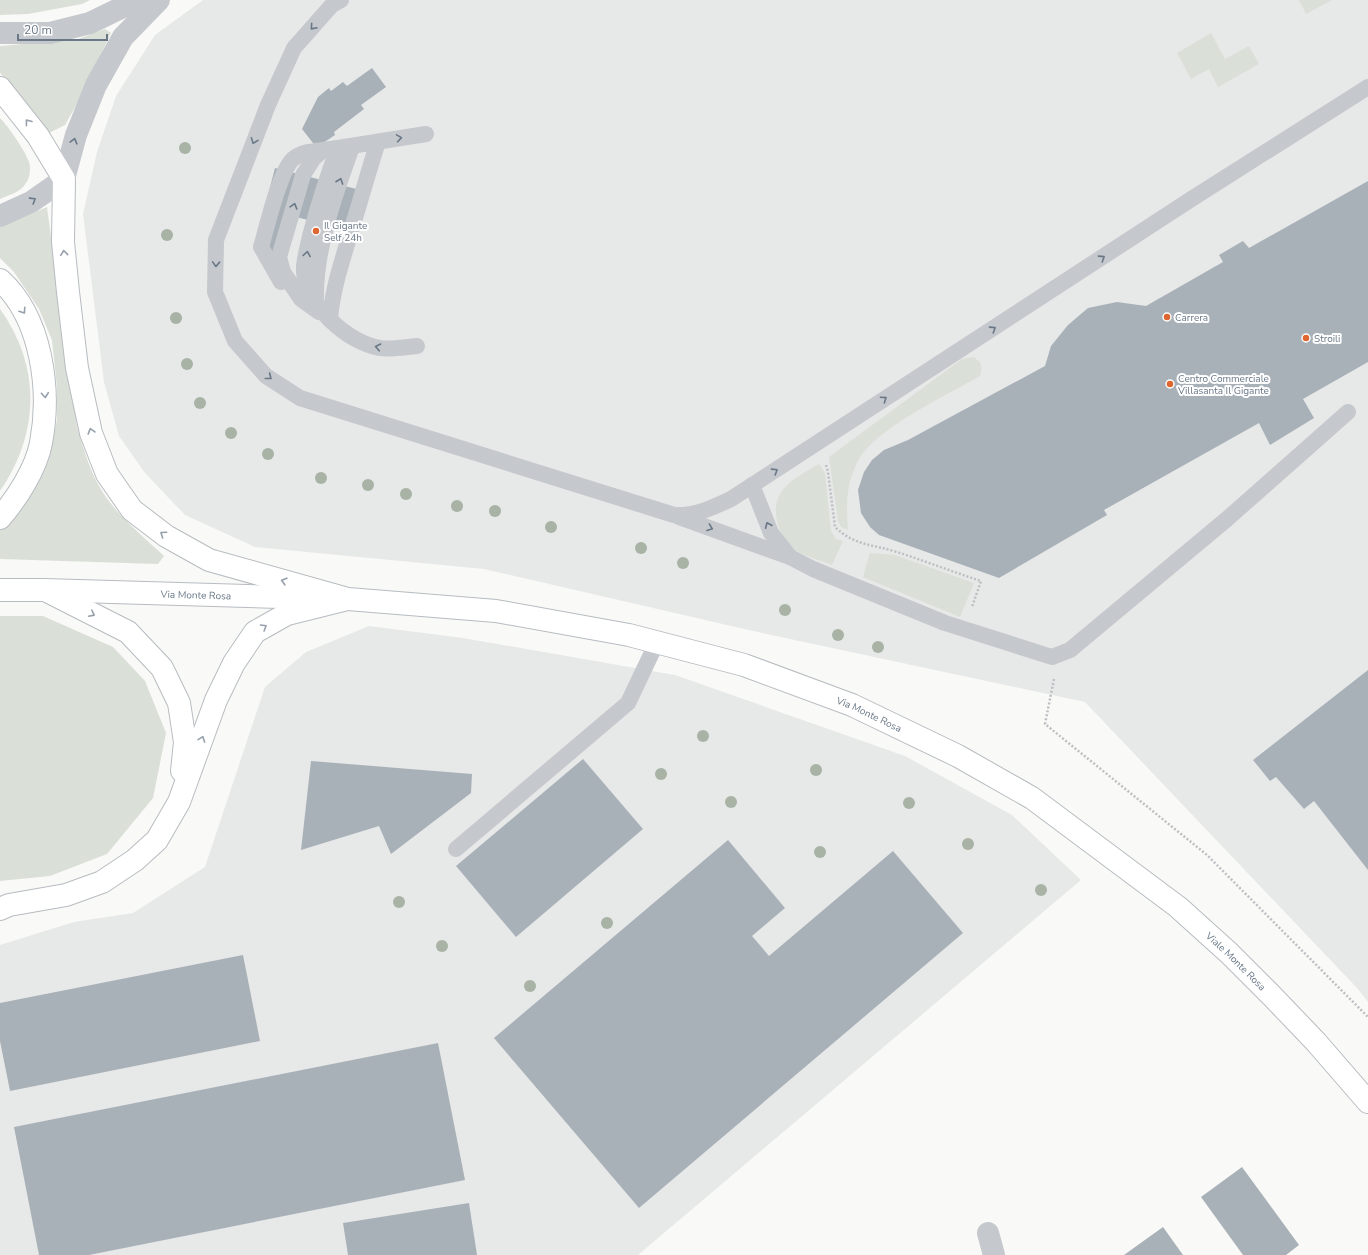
<svg xmlns="http://www.w3.org/2000/svg" width="1368" height="1255" font-family="'Nunito Sans',sans-serif">
<style>
.built{fill:#e7e8e8}
.green{fill:#dae0d8}
.building{fill:#a9b1b8}
.lines{fill:none;stroke-linecap:round;stroke-linejoin:round}
.secondary-casing{stroke:#b7bcc1;stroke-width:24}
.path{stroke:#bdbfc2;stroke-width:2.5;stroke-dasharray:2 2;stroke-linecap:butt}
.service{stroke:#c5c8cc;stroke-width:16}
.minor{stroke:#c5c8cc;stroke-width:22}
.tertiary{stroke:#c5c8cc;stroke-width:22}
.secondary{stroke:#fff;stroke-width:22}
.tree{fill:#a8b3a6}
.oneway{stroke:#697787}
.oneway2{stroke:#96a0ab}
.poi-dot{fill:#de6731;stroke:#fff;stroke-width:1.5}
.labels{text-anchor:middle;stroke-width:4;stroke-linejoin:round;paint-order:stroke}
.poi-label{font-size:10px;fill:#697787;stroke:#fff;text-anchor:start}
.street-label{font-size:10px;fill:#697787;stroke:#fff}
</style>
<rect width="100%" height="100%" fill="#f9f9f7"/>
<!-- built -->
<g class="built">
<path d="M203,0H1368V1002L1357,988L1085,702L753,631L484,569L255,547L185,515L145,473L119,436L104,382L83,214L97,152L116,96L155,35Z"/>
<path d="M369,626L463,638L675,675L905,756L1012,815L1081,880L638,1255H0V945L74,922L133,913L205,867L265,687L306,652Z"/>
</g>
<!-- green -->
<g class="green">
<path d="M0,0H90L82,4L28,14L0,15Z"/>
<path d="M1299,0H1332L1306,14Z"/>
<path d="M105,29L111,33L78,102L65,125L49,133L24,99L0,73V46L78,39Z"/>
<path d="M1211,33L1225,59L1249,46L1259,64L1218,87L1209,69L1191,79L1177,53Z"/>
<path d="M0,118C8,126 26,152 29,162C31,168 30,178 26,183C21,192 9,195 0,199Z"/>
<path d="M47,207L77,427C83,446 88,466 98,484C113,513 141,534 164,556L158,564L0,559V529L29,496L48,461L57,420V387L52,340L39,309L14,272L0,258V224L19,219Z"/>
<path d="M0,309C41,366 40,433 0,491Z"/>
<path d="M973,357C982,362 983,366 980,376C947,395 874,429 858,461C846,483 846,506 848,530L841,527L838,521L829,457L962,359Z"/>
<path d="M819,464L825,473L831,531L836,539L843,541L832,565C820,560 806,557 795,550C779,539 770,510 780,494C788,480 806,472 819,464Z"/>
<path d="M870,553L895,555L974,583L960,617L863,577Z"/>
<path d="M0,616H43L113,647L145,681L166,733L153,798L107,854L50,876L0,881Z"/>
</g>
<!-- building -->
<g class="building">
<path d="M372,68L386,87L361,105L364,109L334,132L335,135L320,145L313,143L302,129L318,97L329,88L331,91L343,82L347,86Z"/>
<path d="M275,168L368,192L351,231L296,217L285,259L255,246Z"/>
<path d="M1368,181V362L1303,399L1314,418L1270,445L1259,423L1104,510L1107,515L999,578L879,535L870,527L861,513L858,490L864,472L872,460L884,450L908,440L1045,366L1051,346L1068,325L1088,308L1117,302L1146,306L1223,262L1219,255L1243,241L1249,248Z"/>
<path d="M1368,670V870L1314,801L1304,809L1276,777L1270,781L1253,760Z"/>
<path d="M583,759L643,829L516,937L456,866Z"/>
<path d="M311,761L472,774L471,793L391,854L379,826L301,850Z"/>
<path d="M728,840L785,908L752,936L769,956L893,851L963,933L639,1208L494,1038Z"/>
<path d="M243,955L260,1041L10,1091L0,1041V1003Z"/>
<path d="M438,1043L465,1180L89,1255H39L14,1127Z"/>
<path d="M1242,1167L1299,1245L1286,1255H1243L1201,1197Z"/>
<path d="M469,1203L477,1255H348L343,1223Z"/>
<path d="M1163,1227L1183,1255H1124Z"/>
</g>
<g class="lines">
<defs>
<g id="secondary">
<path id="s1" d="M0,88L38,136L64,179L63,242L68,292L77,368L91,433L107,474L132,510L166,536L209,560L348,599L496,611L629,635L744,665L852,705L958,756L1032,798L1178,907L1229,953L1272,996L1316,1042L1368,1102"/>
<path d="M0,280C42,318 51,390 41,443C36,469 17,498 0,518"/>
<path id="s2" d="M0,590H44L315,598"/>
<path d="M49,592L128,632L162,668L179,703L185,742L182,771"/>
<path d="M0,909L9,905L66,895L102,882L135,860L157,840L179,802L216,700L234,663L255,632L287,614L347,599"/>
</g>
</defs>
<!-- secondary casing -->
<use href="#secondary" class="secondary-casing"/>
<!-- path -->
<g class="path">
<path d="M826,465L828,472L835,527C855,546 872,544 897,552C925,561 953,572 981,581L972,607"/>
<path d="M1054,679L1045,724L1207,855L1368,1017"/>
</g>
<!-- service -->
<g class="service">
<path d="M341,0L332,5L294,48L268,105L216,240L215,292L235,341L266,376L300,398L674,515C695,516 712,508 731,499L1193,198L1368,87"/>
<path d="M281,282L261,247C267,227 279,172 293,159C301,152 313,151 323,150"/>
<path d="M316,297C315,250 336,191 352,147"/>
<path d="M319,312L301,299L283,272L279,257L303,175L314,158L323,150L338,148"/>
<path d="M330,320C332,290 342,262 350,234C360,203 368,172 378,142"/>
<path d="M417,346C405,347 391,350 380,348C348,343 307,306 304,272C303,261 308,247 310,236C318,206 327,177 338,148L426,134"/>
<path d="M752,485L771,533L790,557"/>
<path d="M679,517L790,557L813,569L945,623L1052,657L1070,650L1227,519L1348,412"/>
<path d="M456,849L628,703L657,642"/>
</g>
<!-- minor -->
<path class="minor" d="M988,1233L994,1255"/>
<!-- tertiary -->
<g class="tertiary">
<path d="M0,33H50L90,23L137,0"/>
<path d="M0,216L31,202L64,179L76,135L96,85L123,37L159,0"/>
</g>
<!-- secondary -->
<use href="#secondary" class="secondary"/>
</g>
<!-- trees -->
<g class="tree">
<circle cx="185" cy="148" r="6"/>
<circle cx="167" cy="235" r="6"/>
<circle cx="176" cy="318" r="6"/>
<circle cx="187" cy="364" r="6"/>
<circle cx="200" cy="403" r="6"/>
<circle cx="231" cy="433" r="6"/>
<circle cx="268" cy="454" r="6"/>
<circle cx="321" cy="478" r="6"/>
<circle cx="368" cy="485" r="6"/>
<circle cx="406" cy="494" r="6"/>
<circle cx="457" cy="506" r="6"/>
<circle cx="495" cy="511" r="6"/>
<circle cx="551" cy="527" r="6"/>
<circle cx="641" cy="548" r="6"/>
<circle cx="683" cy="563" r="6"/>
<circle cx="785" cy="610" r="6"/>
<circle cx="838" cy="635" r="6"/>
<circle cx="878" cy="647" r="6"/>
<circle cx="703" cy="736" r="6"/>
<circle cx="816" cy="770" r="6"/>
<circle cx="661" cy="774" r="6"/>
<circle cx="731" cy="802" r="6"/>
<circle cx="909" cy="803" r="6"/>
<circle cx="968" cy="844" r="6"/>
<circle cx="820" cy="852" r="6"/>
<circle cx="1041" cy="890" r="6"/>
<circle cx="399" cy="902" r="6"/>
<circle cx="607" cy="923" r="6"/>
<circle cx="442" cy="946" r="6"/>
<circle cx="530" cy="986" r="6"/>
</g>
<!-- one-way arrows -->
<defs><path id="oneway-chevron" d="M-2-3.5L2.5 0L-2 3.5" fill="none" stroke-width="1.6" stroke-linecap="round" stroke-linejoin="round"/></defs>
<g class="oneway">
<use href="#oneway-chevron" transform="translate(313 27) rotate(131)"/>
<use href="#oneway-chevron" transform="translate(399 138) rotate(-9)"/>
<use href="#oneway-chevron" transform="translate(74 141) rotate(-75)"/>
<use href="#oneway-chevron" transform="translate(254 141) rotate(111)"/>
<use href="#oneway-chevron" transform="translate(340 181) rotate(-71)"/>
<use href="#oneway-chevron" transform="translate(33 200) rotate(-32)"/>
<use href="#oneway-chevron" transform="translate(294 206) rotate(-73)"/>
<use href="#oneway-chevron" transform="translate(307 254) rotate(-81)"/>
<use href="#oneway-chevron" transform="translate(1102 258) rotate(-33)"/>
<use href="#oneway-chevron" transform="translate(216 264) rotate(92)"/>
<use href="#oneway-chevron" transform="translate(993 329) rotate(-33)"/>
<use href="#oneway-chevron" transform="translate(378 347) rotate(-168)"/>
<use href="#oneway-chevron" transform="translate(269 377) rotate(38)"/>
<use href="#oneway-chevron" transform="translate(884 399) rotate(-34)"/>
<use href="#oneway-chevron" transform="translate(775 471) rotate(-32)"/>
<use href="#oneway-chevron" transform="translate(768 525) rotate(-113)"/>
<use href="#oneway-chevron" transform="translate(710 528) rotate(20)"/>
</g>
<g class="oneway2">
<use href="#oneway-chevron" transform="translate(28 122) rotate(-127)"/>
<use href="#oneway-chevron" transform="translate(64 253) rotate(-96)"/>
<use href="#oneway-chevron" transform="translate(23 311) rotate(56)"/>
<use href="#oneway-chevron" transform="translate(45 395) rotate(85)"/>
<use href="#oneway-chevron" transform="translate(91 431) rotate(-106)"/>
<use href="#oneway-chevron" transform="translate(163 534) rotate(-145)"/>
<use href="#oneway-chevron" transform="translate(284 581) rotate(-164)"/>
<use href="#oneway-chevron" transform="translate(92 614) rotate(27)"/>
<use href="#oneway-chevron" transform="translate(264 627) rotate(-31)"/>
<use href="#oneway-chevron" transform="translate(202 739) rotate(-70)"/>
</g>
<!-- markers -->
<g class="poi-dot">
<circle cx="316" cy="231" r="4"/>
<circle cx="1167" cy="317" r="4"/>
<circle cx="1306" cy="338" r="4"/>
<circle cx="1170" cy="384" r="4"/>
</g>
<g class="labels">
<!-- poi labels -->
<g class="poi-label">
<text x="324" y="229">Il Gigante<tspan x="324" dy="12">Self 24h</tspan></text>
<text x="1175" y="321">Carrera</text>
<text x="1314" y="342">Stroili</text>
<text x="1178" y="382">Centro Commerciale<tspan x="1178" dy="12">Villasanta Il Gigante</tspan></text>
</g>
<!-- street labels -->
<g class="street-label">
<text dy="4" stroke="none"><textPath href="#s2" startOffset="196">Via Monte Rosa</textPath></text>
<text dy="4" stroke="none"><textPath href="#s1" startOffset="1229">Via Monte Rosa</textPath></text>
<text dy="4" stroke="none"><textPath href="#s1" startOffset="1674">Viale Monte Rosa</textPath></text>
</g>
</g>
<!-- scale -->
<path d="M18 34v6h89v-6" fill="none" stroke="#697787" stroke-width="2"/>
<text x="24" y="34" font-size="12" fill="#697787" stroke="#ffffff" stroke-width="3" paint-order="stroke">20 m</text>
</svg>
